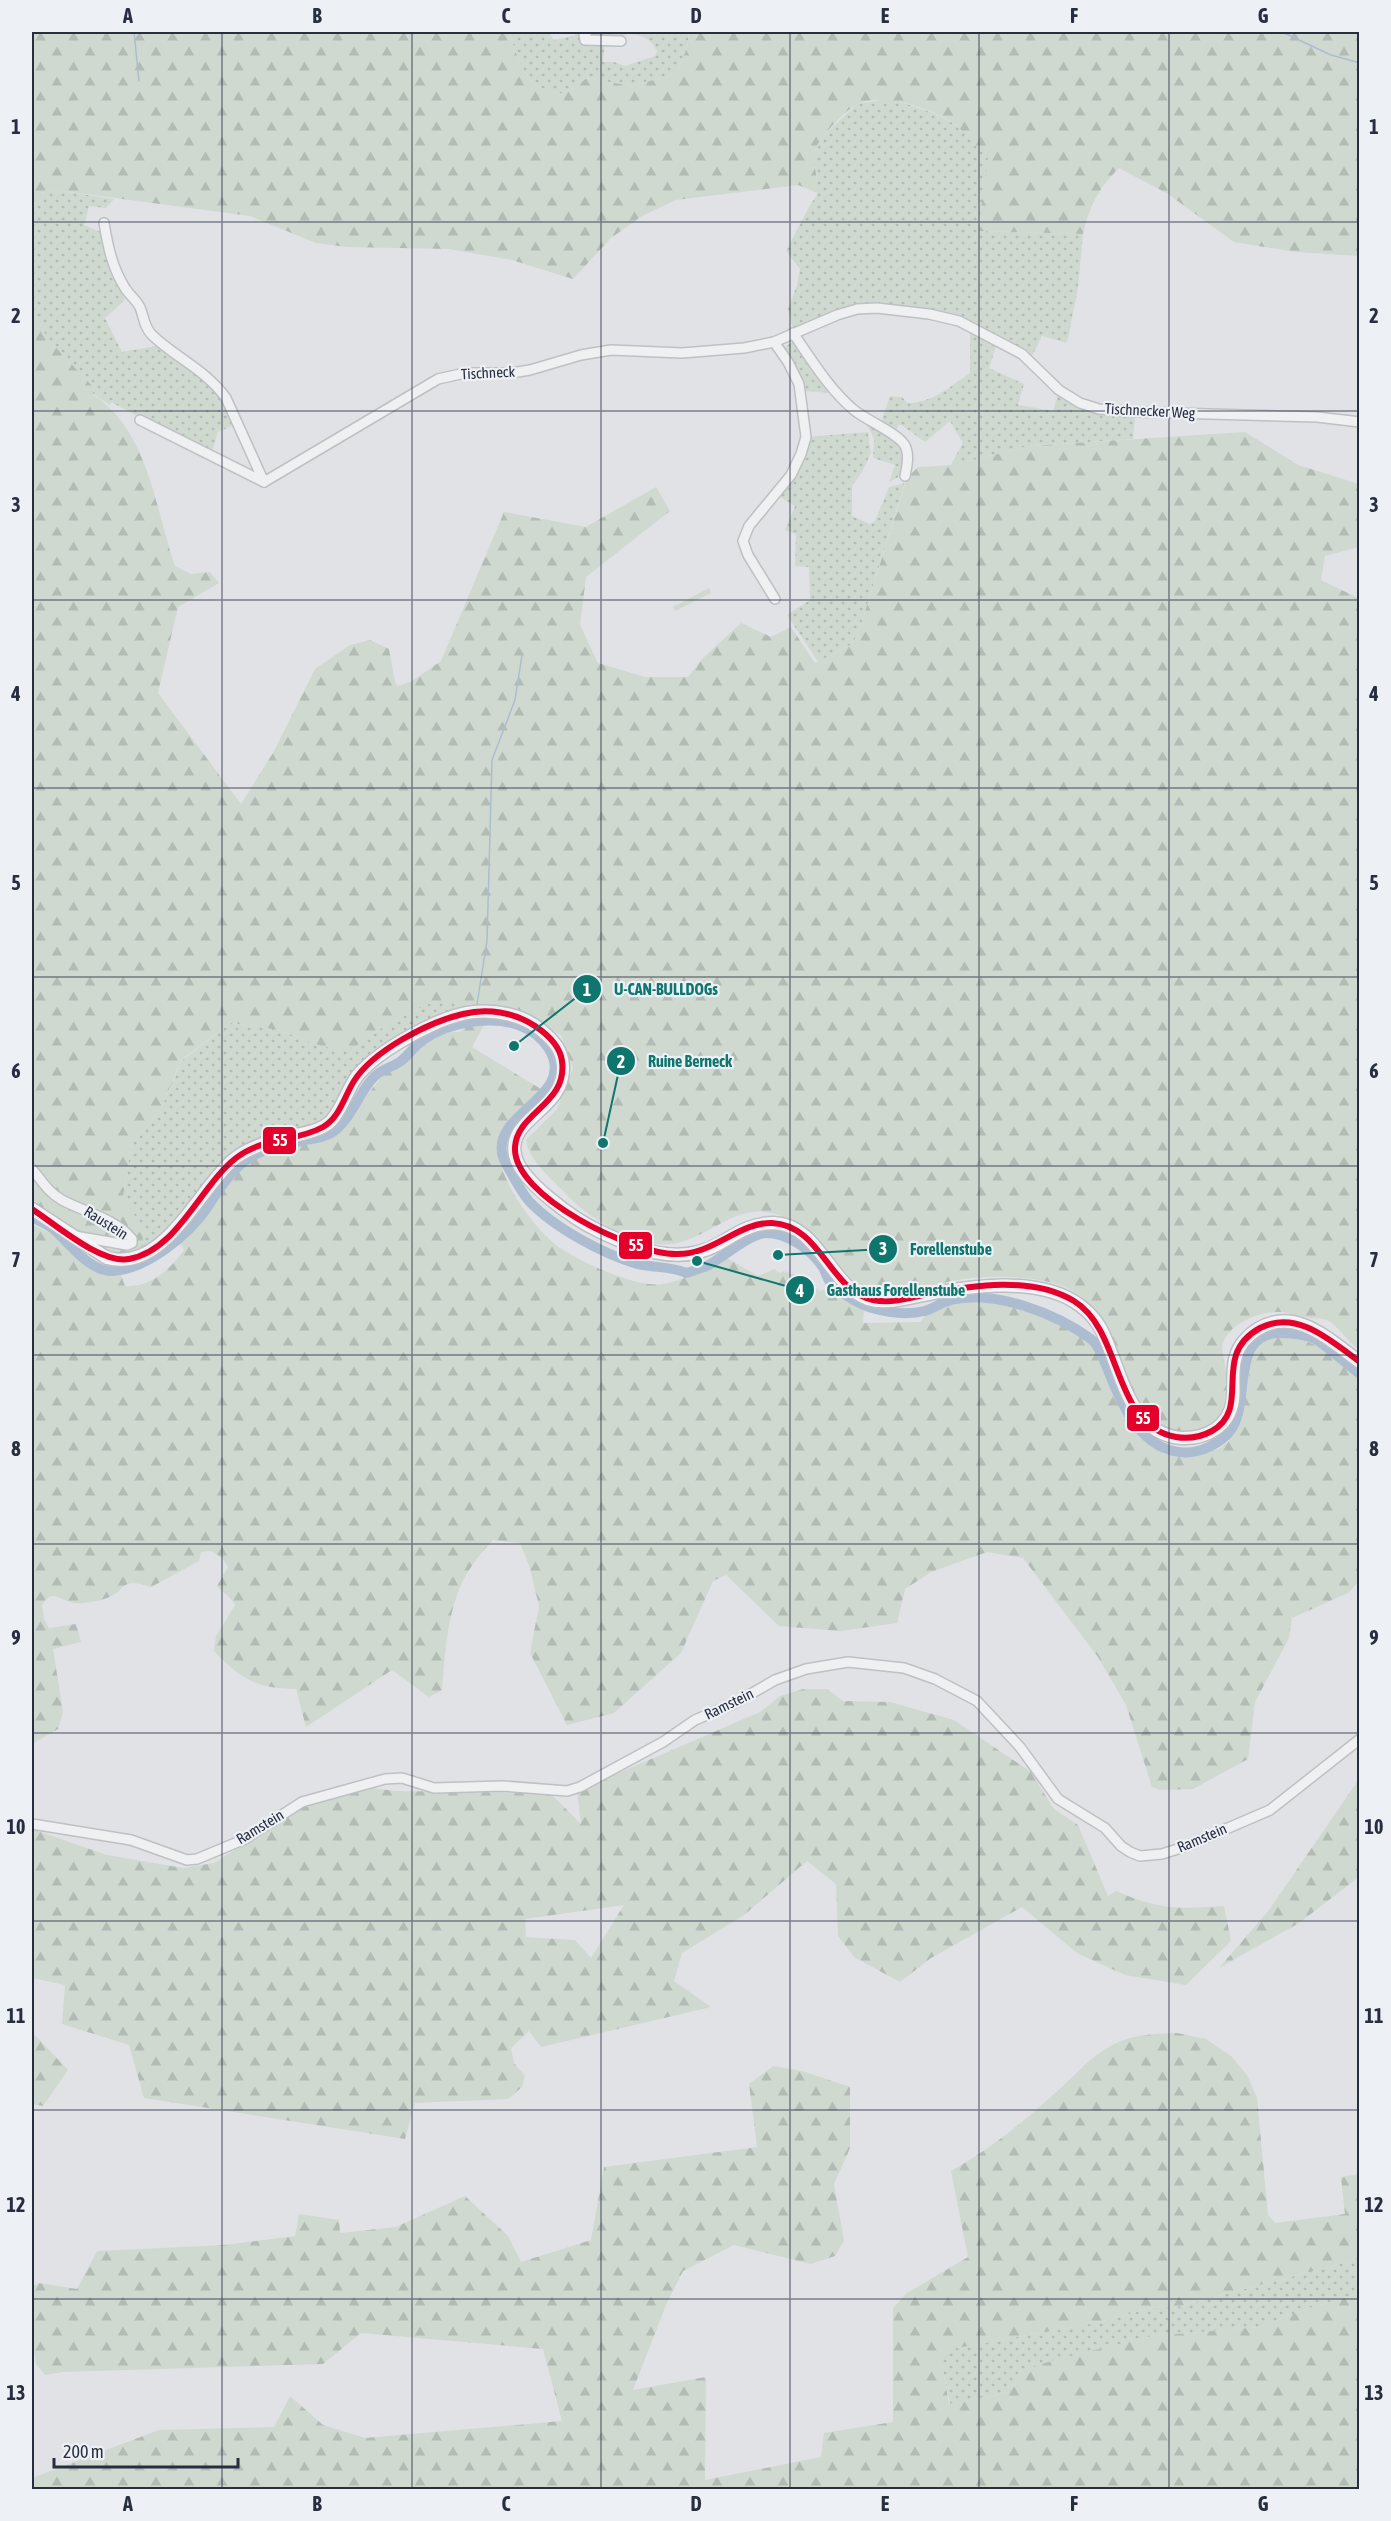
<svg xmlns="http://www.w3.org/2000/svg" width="1391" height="2521" font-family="'Asap Condensed',sans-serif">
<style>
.green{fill:url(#green-dots);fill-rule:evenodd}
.forest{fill:url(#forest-firs);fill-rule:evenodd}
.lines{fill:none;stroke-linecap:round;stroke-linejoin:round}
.stream{stroke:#adbdd1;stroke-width:1.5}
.river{stroke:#adbdd1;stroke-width:10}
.minor-casing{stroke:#bec0c3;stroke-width:12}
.major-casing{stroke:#bcbfc3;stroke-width:15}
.minor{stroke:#eff0f2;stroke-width:9}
.major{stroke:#f4f5f6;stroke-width:12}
.bus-1-casing{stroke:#edf0f5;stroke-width:10}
.bus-1{stroke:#e4002b;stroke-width:6}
.grid{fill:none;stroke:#262e3f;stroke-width:1.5;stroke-opacity:0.55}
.labels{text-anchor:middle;stroke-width:4.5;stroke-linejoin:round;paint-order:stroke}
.street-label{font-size:15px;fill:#262e3f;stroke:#edf0f5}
.leader{fill:none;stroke:#0f766e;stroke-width:2}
.callout-dot{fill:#0f766e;stroke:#edf0f5;stroke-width:2}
.mark-label{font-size:18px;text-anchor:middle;font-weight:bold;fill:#fff}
.callout-label{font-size:16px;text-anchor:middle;font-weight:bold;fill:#0f766e;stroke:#edf0f5;stroke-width:4.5;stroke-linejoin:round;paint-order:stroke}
.line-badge{stroke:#edf0f5;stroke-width:2}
.badge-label{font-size:16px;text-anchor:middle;font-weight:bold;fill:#fff}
.neatline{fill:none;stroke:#262e3f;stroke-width:2}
.grid-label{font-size:20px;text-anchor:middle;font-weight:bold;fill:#262e3f}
</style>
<defs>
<pattern id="green-dots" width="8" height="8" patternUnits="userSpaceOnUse" patternTransform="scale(1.5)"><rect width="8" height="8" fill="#d0d9d0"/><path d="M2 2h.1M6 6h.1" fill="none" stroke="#b2bbb4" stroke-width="1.8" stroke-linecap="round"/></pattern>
<pattern id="forest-firs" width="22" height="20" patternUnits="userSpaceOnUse" patternTransform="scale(1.5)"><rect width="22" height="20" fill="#d0d9d0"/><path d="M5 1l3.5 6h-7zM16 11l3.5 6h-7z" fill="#b2bbb4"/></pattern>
</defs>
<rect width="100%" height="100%" fill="#e0e2e5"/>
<!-- green -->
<g class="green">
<path d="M510,32H548L554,40L575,35V32H689L687,48L676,74L631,86L587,78C581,82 571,92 564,93C531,97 515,58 510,32ZM628,34C643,35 650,38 657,51L655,56L625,66L614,62H603L605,39H614Z"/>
<path d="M887,99C910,105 935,111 954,124C965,131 976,147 989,157L979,231L1083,234L1078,288L1067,343L1042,336L1031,358L973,326L878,305L793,330L788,309L797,285L800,269L786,251L810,205L817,195V175L812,160L816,148L822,137L857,104Z"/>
<path d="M55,190L114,199L106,208L89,206L84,225L103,233L112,272L125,300L105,318L122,352L161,345L216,389L234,425L218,432L211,455L111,402L110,405L92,393L95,389L47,338L32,309V203L42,193Z"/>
<path d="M970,330L997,343L989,368L1024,384L1018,405L1053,411L1058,394C1085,412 1103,415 1135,416L1133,439L1029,446L950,466L963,443L950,421L925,442L900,424L893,433L880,425L890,396L902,397L907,403C931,404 951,386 970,373Z"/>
<path d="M795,341L834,393L802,391L782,348Z"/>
<path d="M865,420L904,448C904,467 908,474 889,482L895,465L873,458L874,439Z"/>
<path d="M868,432L871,453L862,472L852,486V516L870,524L875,521L889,487L905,483L858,634L852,644L818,662L787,615L810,600L809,567L795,566L796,534L785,530L795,506L780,497L781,490L807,437Z"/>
<path d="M432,1002H454L472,1008L398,1038L322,1121L256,1143L163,1233L141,1249L123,1197L131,1145L161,1109L181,1061L231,1023L279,1030L321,1046L355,1047L386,1025Z"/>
<path d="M1359,2259V2294L1309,2308L1261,2327L1152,2336L1019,2372L1010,2392L950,2404L939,2351L1101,2322L1150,2308L1176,2307Z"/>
</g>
<!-- forest -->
<g class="forest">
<path d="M32,32H510C515,58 531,97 564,93C571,92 581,82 587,78L631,86L676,74L687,48L689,32H1359V256L1296,252L1234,242L1168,194L1119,168C1100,186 1088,208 1083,234L978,231L988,157C976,147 967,135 956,125C935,109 880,91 856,105C847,110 839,119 832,126C826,133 819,140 816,148C809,163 821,177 817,193L798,185L676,200L642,216L611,238L573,279L512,260L449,249L347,247L316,243L250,216L55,190L42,193L32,203Z"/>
<path d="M32,309L47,338L95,389L92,394C148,429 155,508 175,566L191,574L210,572L219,583L178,607L158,693L241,804L273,753L315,669L350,645L370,640L389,649L395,682L398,686L412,681L441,661L504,512L586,527L656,487L670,511L586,577L580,625L598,663L645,677H688L702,659L741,623L771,637L791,627L815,663L852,644L858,634L907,478L918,467L954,465L1029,446L1245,432L1298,465L1359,484V547L1325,556L1321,580L1360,599L1359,1350C1349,1343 1337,1325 1327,1320C1323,1318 1315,1319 1311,1318C1300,1317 1289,1312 1278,1312C1258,1312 1225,1325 1222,1348C1222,1353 1224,1360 1225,1365C1227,1378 1230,1402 1223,1414C1221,1417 1217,1419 1215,1422C1207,1429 1196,1434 1185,1434C1171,1434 1155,1427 1147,1416C1119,1376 1119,1322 1076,1293C1046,1273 981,1274 947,1282C923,1288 908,1299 883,1294C842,1287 825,1236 789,1219C742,1197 722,1230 681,1242C644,1254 588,1219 564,1192C550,1177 529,1161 526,1140L557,1109L573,1068L561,1035L518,1013L472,1008L454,1002H432L386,1025L355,1047L339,1050L321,1046L279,1030L231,1023L181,1060L161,1109L131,1145L123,1197L144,1230L141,1249L127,1256L106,1255L32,1205Z"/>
<path d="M709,588L711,593L675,611L673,607Z"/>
<path d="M474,1022L484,1025L472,1047L541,1089C531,1108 502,1118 499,1141C494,1173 528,1219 550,1240C569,1258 637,1289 663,1284C685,1280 707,1268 727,1258L758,1276L775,1269L777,1272L781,1273L783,1271L797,1275L820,1291L832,1287L864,1310L863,1323L920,1322L925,1316L961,1301L995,1303L1049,1317L1092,1344L1122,1413L1147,1442L1164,1454L1194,1457L1220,1448L1229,1441L1241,1418L1253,1348C1294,1318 1327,1353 1359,1377V1581L1348,1593L1292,1618L1289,1638L1255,1702L1248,1759L1193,1789L1160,1790L1152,1787L1126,1705L1098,1657L1023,1558L987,1552L931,1572L905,1589L897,1623L841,1631L779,1626L726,1575L713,1581L681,1653L614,1713L567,1725L530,1653L539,1606L529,1565L520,1543L493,1540C483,1551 472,1564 465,1577C447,1611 445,1653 442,1690L429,1697L392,1670L306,1727L296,1689C258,1689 240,1679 214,1651L216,1636L235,1605C230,1595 223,1594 217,1586L228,1567L222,1558L211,1551L201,1552L199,1561L151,1587C117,1576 128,1592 104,1599C97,1601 84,1604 76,1603C67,1603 61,1596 50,1596L42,1604L44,1619L49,1628L76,1624L81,1642L53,1649L63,1712L58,1729L32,1744V1224C44,1230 58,1237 69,1246C86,1260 96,1278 121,1275L125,1286C150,1288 171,1269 184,1250L178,1241L208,1212L220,1192L241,1166L271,1150L334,1136L384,1074L441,1031L459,1032Z"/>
<path d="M803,1689H827L843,1701L890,1702L954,1720L1031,1772L1054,1809L1078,1825L1108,1896L1116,1891C1160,1910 1177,1909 1224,1906L1231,1941L1186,1985L1125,1975L1077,1953L1022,1907L931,1958L900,1982L854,1957L838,1936L836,1884L807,1861L744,1915L682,1953L674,1981L711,2007L541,2047L529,2031L511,2048L514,2063L525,2076L522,2087L508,2099L415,2103L405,2139L144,2098L129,2045L62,2024L65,1985L32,1978V1829L107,1855L183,1868L214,1863L248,1842L302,1802L344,1784L395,1791L550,1793L581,1824L577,1791L760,1712L780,1696ZM624,1905L591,1958L575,1940L526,1937L525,1919Z"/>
<path d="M1359,1779V1877L1299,1923L1219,1968L1269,1910Z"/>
<path d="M32,2032L68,2070L43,2106L32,2104Z"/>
<path d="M1177,2033L1206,2039L1231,2056L1247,2075L1257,2098L1268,2215L1275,2223L1345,2214L1341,2177L1359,2174V2259L1176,2307L1150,2308L1101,2322L940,2351L949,2404L1010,2392L1019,2372L1054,2360L1152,2336L1261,2327L1309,2308L1359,2294V2489L1294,2490L1293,2487L1289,2490L32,2489V2478L159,2430L274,2427L290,2396L323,2425L365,2438L562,2421L543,2349L361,2333L323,2364L63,2372L45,2375L36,2364L32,2339V2287L39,2283L77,2289L97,2251L224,2245L295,2236L299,2214L339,2220L340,2233L396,2227L465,2196L508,2236L521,2262L591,2240L604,2167L757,2147L749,2084L773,2066L802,2071L850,2087V2148L834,2184L844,2241L835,2256L811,2264L734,2245L683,2271L666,2305L633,2390L706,2377L705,2480L821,2457L824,2433L893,2422V2308L907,2293L968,2257L951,2171C988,2151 1022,2123 1054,2094C1074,2077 1089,2057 1114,2044C1133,2034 1156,2034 1177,2033Z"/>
</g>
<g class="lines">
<!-- stream -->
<g class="stream">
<path d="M134,32L139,81"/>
<path d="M1282,32L1331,55L1360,63"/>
<path d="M477,1004L487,941L492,760L515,700L522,655"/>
</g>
<!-- river -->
<path class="river" d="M32,1217C39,1221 47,1224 53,1229C70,1243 89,1272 113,1271C147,1269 188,1235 207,1208C217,1193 226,1177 240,1165C258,1149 282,1145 305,1140C314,1139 325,1137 333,1132C350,1120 358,1095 372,1079C380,1069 391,1068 401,1061C409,1055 414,1046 423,1040C448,1022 494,1014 523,1027C534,1031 543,1040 549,1049C577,1096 495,1111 502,1153C503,1160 507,1165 510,1171C516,1181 521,1192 529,1201C553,1227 603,1254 637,1264C653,1268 672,1266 686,1273C693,1271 700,1269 707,1266C722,1258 751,1233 766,1233C787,1233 810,1249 822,1266C826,1271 826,1277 830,1282C839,1292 858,1304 872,1308C889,1313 908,1315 925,1311C934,1308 942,1302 951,1300C994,1289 1057,1314 1091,1339C1099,1345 1104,1361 1108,1370C1120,1401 1138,1444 1174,1451C1186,1454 1198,1452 1209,1447C1217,1443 1225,1438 1230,1431C1252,1404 1228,1331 1282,1333C1294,1334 1306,1334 1317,1340C1332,1350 1345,1363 1360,1374"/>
<defs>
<g id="minor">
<path d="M587,32L584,34L585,40L621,41"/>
<path d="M104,223C108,247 112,267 125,288C129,295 139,302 141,310C144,319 145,328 152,335C176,358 206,370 226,398L264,482"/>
<path d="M793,333C811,359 829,389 854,410C866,420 895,432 904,444C910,453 907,466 905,476"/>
<path d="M774,342L788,362L799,384L806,437L801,454L791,475L749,526L743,541L748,555L775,599"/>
<path d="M140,420L264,482"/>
<path d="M264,482L438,379L465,373H511L530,370L581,355L611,350L682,353L744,348L774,342L837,315L857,309L877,308L929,314L959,321L1022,354L1059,390L1080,403L1099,409L1138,412L1317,417L1360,422"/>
<path d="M32,1169C41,1180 49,1193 62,1200C84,1212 116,1219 132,1239V1243L127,1245L75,1236"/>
<path d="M32,1824L131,1840L187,1860L197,1859L245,1839L302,1802L385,1779L402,1778L434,1788L503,1786L567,1791L580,1787L663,1742L695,1720L735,1703L775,1680L806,1669L848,1662L904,1668L935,1679L977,1701L1020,1747L1058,1799L1105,1828L1121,1846L1130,1852L1140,1856L1162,1854L1184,1847L1270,1810L1360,1739"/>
</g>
<path id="major" d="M32,1209L107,1258C164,1273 198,1190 233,1160C246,1149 264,1143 281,1138C297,1134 319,1133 331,1121C343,1108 347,1089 358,1075C379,1050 441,1015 474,1012C497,1010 523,1015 541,1030C553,1040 562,1049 563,1066C565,1111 507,1117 515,1155C520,1181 575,1220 599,1231C636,1249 677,1266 717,1245C736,1234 750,1223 774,1223C819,1225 829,1285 868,1299C890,1306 917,1295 939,1292C976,1286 1016,1281 1053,1292C1073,1298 1091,1311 1101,1329C1121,1367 1127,1433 1181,1438C1206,1439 1229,1427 1233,1400C1235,1386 1231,1371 1236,1356C1239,1345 1248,1335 1258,1329C1296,1306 1329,1340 1360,1362"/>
</defs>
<!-- minor casing -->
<use href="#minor" class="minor-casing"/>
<!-- major casing -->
<use href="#major" class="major-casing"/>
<!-- minor -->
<use href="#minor" class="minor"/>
<!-- major -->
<use href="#major" class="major"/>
<defs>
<path id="bus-1" d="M32,1209C56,1225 101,1264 129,1259C177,1251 200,1186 236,1158C263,1137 296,1142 323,1127C340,1117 344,1097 354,1081C373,1051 428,1022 463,1014C487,1008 514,1012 535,1026C547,1034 560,1046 562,1061C568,1104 517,1112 515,1147C512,1197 634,1254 676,1254C714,1255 738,1222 772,1223C821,1225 829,1290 873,1300C891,1304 910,1298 928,1294C973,1285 1032,1276 1074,1301C1124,1332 1111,1425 1176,1437C1188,1439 1201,1437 1212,1431C1242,1414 1227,1382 1236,1355C1240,1343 1249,1334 1260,1328C1297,1309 1331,1341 1360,1362"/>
</defs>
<!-- bus-1 casing -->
<use href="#bus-1" class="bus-1-casing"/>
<!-- bus-1 -->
<use href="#bus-1" class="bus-1"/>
</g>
<!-- grid -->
<path class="grid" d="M222,32V2490M412,32V2490M601,32V2490M790,32V2490M979,32V2490M1169,32V2490M32,222H1360M32,411H1360M32,600H1360M32,788H1360M32,977H1360M32,1166H1360M32,1355H1360M32,1544H1360M32,1733H1360M32,1921H1360M32,2110H1360M32,2299H1360"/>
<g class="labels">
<!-- street labels -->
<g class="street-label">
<text transform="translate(488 373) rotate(-3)" y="5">Tischneck</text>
<text transform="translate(1150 411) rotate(3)" y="5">Tischnecker Weg</text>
<text transform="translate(106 1223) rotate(32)" y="5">Raustein</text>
<text transform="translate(729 1704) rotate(-26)" y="5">Ramstein</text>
<text transform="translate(260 1827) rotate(-31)" y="5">Ramstein</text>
<text transform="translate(1202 1838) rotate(-23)" y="5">Ramstein</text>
</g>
</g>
<!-- callouts -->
<path class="leader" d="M514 1046L587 989M603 1143L621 1061M778 1255L883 1249M697 1261L800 1290"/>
<g class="callout-dot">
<circle cx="514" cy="1046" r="6"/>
<circle cx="603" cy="1143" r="6"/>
<circle cx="778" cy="1255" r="6"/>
<circle cx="697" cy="1261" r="6"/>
<circle cx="587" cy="989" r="15"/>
<circle cx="621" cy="1061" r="15"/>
<circle cx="883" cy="1249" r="15"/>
<circle cx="800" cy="1290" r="15"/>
</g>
<g class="mark-label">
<text x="587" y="996">1</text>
<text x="621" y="1068">2</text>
<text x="883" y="1255">3</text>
<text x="800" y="1297">4</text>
</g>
<g class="callout-label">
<text x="666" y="995">U-CAN-BULLDOGs</text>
<text x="690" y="1067">Ruine Berneck</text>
<text x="951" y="1255">Forellenstube</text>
<text x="896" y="1296">Gasthaus Forellenstube</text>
</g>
<g class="line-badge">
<rect x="262" y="1126" width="35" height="29" rx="6" fill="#e4002b"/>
<rect x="618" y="1231" width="35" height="29" rx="6" fill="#e4002b"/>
<rect x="1126" y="1404" width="34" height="28" rx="6" fill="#e4002b"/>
</g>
<g class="badge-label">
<text x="280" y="1146">55</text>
<text x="636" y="1251">55</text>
<text x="1143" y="1424">55</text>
</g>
<!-- border -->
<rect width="1391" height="2521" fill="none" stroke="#edf0f5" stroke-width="66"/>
<!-- scale -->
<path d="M54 2458v9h184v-9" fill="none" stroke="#262e3f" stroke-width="3"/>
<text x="63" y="2458" font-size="18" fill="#262e3f" stroke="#edf0f5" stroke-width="4.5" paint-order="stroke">200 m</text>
<rect x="33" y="33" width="1325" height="2455" class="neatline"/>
<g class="grid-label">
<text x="128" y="23">A</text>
<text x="317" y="23">B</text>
<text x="506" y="23">C</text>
<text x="696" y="23">D</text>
<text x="885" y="23">E</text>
<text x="1074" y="23">F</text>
<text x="1263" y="23">G</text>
<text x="16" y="134">1</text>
<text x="1374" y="134">1</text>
<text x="16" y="323">2</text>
<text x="1374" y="323">2</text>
<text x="16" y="512">3</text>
<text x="1374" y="512">3</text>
<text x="16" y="701">4</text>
<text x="1374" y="701">4</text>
<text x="16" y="890">5</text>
<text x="1374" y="890">5</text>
<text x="16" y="1078">6</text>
<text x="1374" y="1078">6</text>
<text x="16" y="1267">7</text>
<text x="1374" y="1267">7</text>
<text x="16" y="1456">8</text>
<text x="1374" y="1456">8</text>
<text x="16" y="1645">9</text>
<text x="1374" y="1645">9</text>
<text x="16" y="1834">10</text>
<text x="1374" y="1834">10</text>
<text x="16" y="2023">11</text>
<text x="1374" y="2023">11</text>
<text x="16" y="2212">12</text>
<text x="1374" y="2212">12</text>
<text x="16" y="2400">13</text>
<text x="1374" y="2400">13</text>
<text x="128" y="2511">A</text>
<text x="317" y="2511">B</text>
<text x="506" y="2511">C</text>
<text x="696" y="2511">D</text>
<text x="885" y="2511">E</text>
<text x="1074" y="2511">F</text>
<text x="1263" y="2511">G</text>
</g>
</svg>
